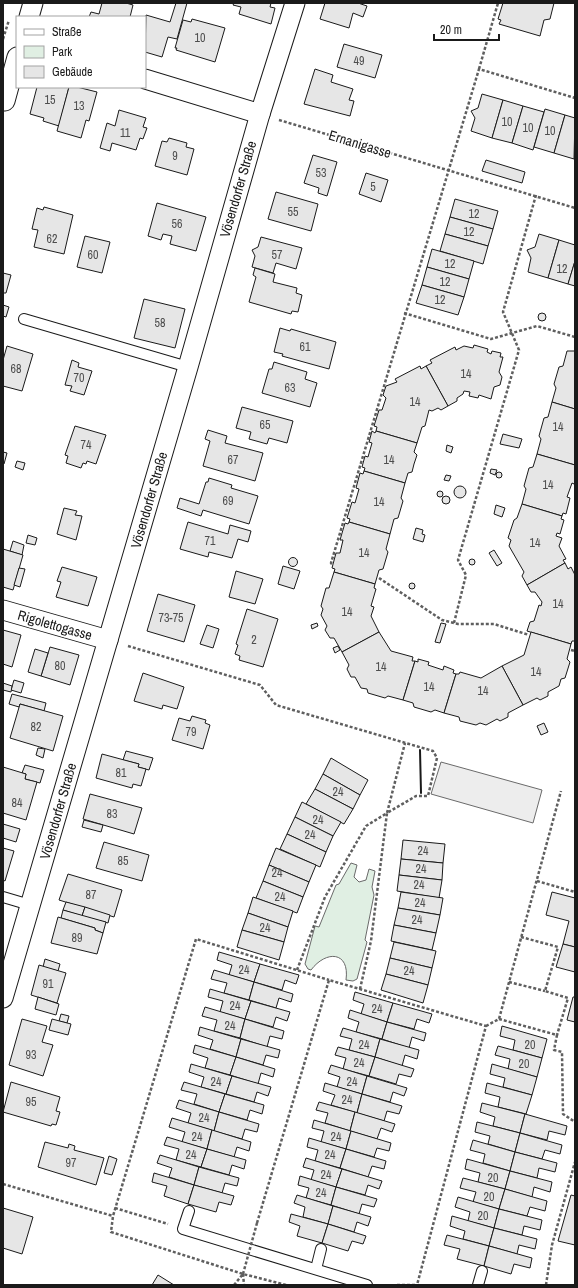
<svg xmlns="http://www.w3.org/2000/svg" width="578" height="1288" font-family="'Archivo Narrow',sans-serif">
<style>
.green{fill:#e0efe3;stroke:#6a6a6a}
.parking{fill:#ededed;stroke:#6a6a6a}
.building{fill:#e6e6e6;stroke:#1a1a1a}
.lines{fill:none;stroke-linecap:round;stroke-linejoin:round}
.lane-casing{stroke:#1a1a1a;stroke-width:12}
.street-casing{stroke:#1a1a1a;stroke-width:21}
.path{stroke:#5f5f5f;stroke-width:2.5;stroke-dasharray:3 2;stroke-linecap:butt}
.lane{stroke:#fff;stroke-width:10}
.street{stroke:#fff;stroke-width:19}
.path-bridge{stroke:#5f5f5f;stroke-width:2.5;stroke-dasharray:3 2;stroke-linecap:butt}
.wall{stroke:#1a1a1a;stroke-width:2}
.labels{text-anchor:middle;stroke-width:3;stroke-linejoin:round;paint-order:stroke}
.number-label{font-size:12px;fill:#4d4d4d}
.street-label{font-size:14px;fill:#1a1a1a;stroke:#fff}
</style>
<rect width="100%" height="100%" fill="#fff"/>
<!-- green -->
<path class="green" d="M351,863L357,865L354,877L359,882L366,880L369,869L375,871L372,887L374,895L365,940L367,942L357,979L353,981L346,980C350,951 326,950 311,970L308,969L305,964L315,926L319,927L336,885L339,884Z"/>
<!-- parking -->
<path class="parking" d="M441,762L542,790L533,823L431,794Z"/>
<!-- building -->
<g class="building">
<path d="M102,3H126L133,5L130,17H89L91,12L99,14Z"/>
<path d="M176,3H187L177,39L168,37L162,57L145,52L146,15L170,22Z"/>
<path d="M234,3H271L270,7L275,8L271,24L239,14L241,7L233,5Z"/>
<path d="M325,3H358L367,6L363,17L353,13L349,28L320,19Z"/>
<path d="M503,3H554L550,19L544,20L540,36L499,24L501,20L498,19Z"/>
<path d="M192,19L225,28L215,62L176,50L177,48H175L183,20L191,22Z"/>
<path d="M344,44L382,55L375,78L337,67Z"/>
<path d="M315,69L333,75L331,82L353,89L349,100L354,101L350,116L304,104Z"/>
<path d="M37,87H69L59,126L43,121L44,118L30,114Z"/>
<path d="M69,87H77L97,92L89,121L86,120L81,138L57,131Z"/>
<path d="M482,94L503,100L492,138L471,131L475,118L471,111L478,108Z"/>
<path d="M503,100L523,106L512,143L492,138Z"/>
<path d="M523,106L544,112L533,150L512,143Z"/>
<path d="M545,109L565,115L554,153L534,147Z"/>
<path d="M119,110L146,118L143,127L147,128L143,139L140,138L136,150L112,143L110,151L100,148L107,123L115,126Z"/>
<path d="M565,115L575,118L574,159L554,153Z"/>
<path d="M169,138L187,143L186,147L194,149L187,175L155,166L162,141L167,142Z"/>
<path d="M313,155L337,162L327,196L318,193L319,188L304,183Z"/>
<path d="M486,160L525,172L522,183L482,171Z"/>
<path d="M366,173L388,180L381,202L359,194Z"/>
<path d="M276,192L318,204L311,231L268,219Z"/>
<path d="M455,199L498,211L493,229L450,217Z"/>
<path d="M157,203L206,217L196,251L170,244L172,236L163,234L161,240L148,236Z"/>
<path d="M44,207L73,215L64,254L34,247L38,230L32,229L37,208L43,210Z"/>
<path d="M450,217L493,229L488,246L445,234Z"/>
<path d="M445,234L488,246L483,264L440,251Z"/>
<path d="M539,234L559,240L548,278L528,272L531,258L527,250L535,247Z"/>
<path d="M85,236L110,242L102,273L77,267Z"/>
<path d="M261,237L302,248L296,269L276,263L273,273L252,267L255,256L252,250L258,247Z"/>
<path d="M559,240L575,245V261L568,284L548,278Z"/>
<path d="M432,249L474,261L469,279L427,267Z"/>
<path d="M575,261V286L568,284Z"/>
<path d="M427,267L469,279L464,297L422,285Z"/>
<path d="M255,268L275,274L273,282L297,288L296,293L302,295L298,312L292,311L291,314L249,302L256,277L253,275Z"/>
<path d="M3,273L11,275L6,293H3Z"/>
<path d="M422,285L464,297L458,315L416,303Z"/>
<path d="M144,299L185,309L175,348L134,338Z"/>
<path d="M3,305L9,307L6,317L3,316Z"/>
<circle cx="542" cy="317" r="4"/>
<path d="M280,328L290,331L291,329L336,342L329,369L282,356L283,354L274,352Z"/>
<path d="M474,345L488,349L487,352L491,354L492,351L501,353L500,357H503L499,372L502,377L500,385L494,387L491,399L479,395L478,398L469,396L470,392L464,391L463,394L457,398V401L448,406L426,366L432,363L430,360L455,347L456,350L464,346L473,348Z"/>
<path d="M7,346L33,354L22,391L3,386V360Z"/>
<path d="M567,351H575V409L552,402L556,388L554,384L559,367L563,366Z"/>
<path d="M72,360L79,363L78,367L92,371L84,395L70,391L72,386L65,385Z"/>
<path d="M274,362L307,372L305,379L317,383L310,407L262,393L269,369H272Z"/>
<path d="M420,366L421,369L426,366L448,406L441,410L438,408L432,411L429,410L425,426L422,427L417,443L376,431L377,427L374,426L379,410H382L386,398L383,395L386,386L397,382L395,379Z"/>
<path d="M552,402L575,409V465L537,454L541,439L539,436L544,418L548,417Z"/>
<path d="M242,407L293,421L287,443L269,438L267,444L249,439L251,432L236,428Z"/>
<path d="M75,426L106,435L96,464L87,461L86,464L83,463L81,468L66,463L68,456L65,455Z"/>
<path d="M208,430L227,436L225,443L263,453L255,481L203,466L210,441L205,439Z"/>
<path d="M372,431L375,433L376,431L417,443L414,452L417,455L414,464L412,472L408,473L405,483L364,471L365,468L362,467L365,456L368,457L372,443L369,442Z"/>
<path d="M503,434L522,439L519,448L500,444Z"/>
<path d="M447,445L453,447L451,453L446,451Z"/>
<path d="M3,452L7,453L4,464H3Z"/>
<path d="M537,454L575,465V482L574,484L572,483L567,497L570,498L566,514L563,513L562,516L522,504L526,489L524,486L529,468L533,467Z"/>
<path d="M17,461L25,463L23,470L15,467Z"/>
<path d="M491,469L497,470L495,475L490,473Z"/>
<path d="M364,471L405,483L401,498L403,501L398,518L394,519L390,534L349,522L350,519L347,518L352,502L355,503L359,489L356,488L360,473L363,474Z"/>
<circle cx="499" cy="475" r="3"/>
<path d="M446,475L451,476L449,481L444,480Z"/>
<path d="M209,478L232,485L231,488L258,496L249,524L203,510L201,516L177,508L180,498L199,504L206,482H208Z"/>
<circle cx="460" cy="492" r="6"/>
<circle cx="440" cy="494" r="3"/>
<circle cx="446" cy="500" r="4"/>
<path d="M522,504L562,516L561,519L564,520L560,534L557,533L556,536L562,538L559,546L566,559L563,560L565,563L527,585L522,576L524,572L509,546L511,540L508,538L514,520L517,518Z"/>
<path d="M496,505L505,508L502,517L494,514Z"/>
<path d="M64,508L77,511L75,515L82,516L76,540L57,534Z"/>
<path d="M188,522L228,534L230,525L251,531L248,542L238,539L232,558L209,552L208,557L180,549Z"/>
<path d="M349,522L390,534L386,549L388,552L383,569L379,570L375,584L334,572L335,569L332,568L336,553H340L343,540H340L345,523L348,524Z"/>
<path d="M416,528L423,530L422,534L425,535L423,542L413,539Z"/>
<path d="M28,535L37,538L35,545L26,543Z"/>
<path d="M13,541L24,545L22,555L10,551Z"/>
<path d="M3,549L23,555L13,590L3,587Z"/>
<path d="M494,550L502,563L497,566L489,553Z"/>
<circle cx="293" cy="562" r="4.5"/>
<circle cx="472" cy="562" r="3"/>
<path d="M565,563L568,569L571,567L575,575V641H572L571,644L527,631L530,622L534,621L539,605L541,606L542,602L535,592H531L527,585Z"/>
<path d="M283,566L300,571L294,589L278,584Z"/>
<path d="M62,567L97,577L88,606L56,597L61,582L57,581Z"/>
<path d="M19,568L25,569L20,587L14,585Z"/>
<path d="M236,571L263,579L255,604L229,597Z"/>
<path d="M334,572L375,584L374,588L376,589L371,606L374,607L371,616L379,632L342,652L334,638H330L325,630L327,626L321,615L323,609L321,606L326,588H329Z"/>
<circle cx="412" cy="586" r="3"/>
<path d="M158,594L195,605L184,642L147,631Z"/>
<path d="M247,609L278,619L263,667L239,660L240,656L235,654L238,645L236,644Z"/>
<path d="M317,623L318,626L312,629L311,625Z"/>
<path d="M441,623L446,624L440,643L435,642Z"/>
<path d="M207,625L219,629L213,648L200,644Z"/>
<path d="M3,630L21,635L12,667L3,664Z"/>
<path d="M379,632L391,651L413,657L412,661H415L403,700L388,696L385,698L368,693L367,689L361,688L355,677H351L347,669L349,665L342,652Z"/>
<path d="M531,632L571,644L567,659L570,662L565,678L561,679L559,686L548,692V696L540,700L537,698L523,705L502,666L524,655Z"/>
<path d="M338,646L340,650L335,653L333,648Z"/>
<path d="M50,647L79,655L70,685L41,676Z"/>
<path d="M35,649L48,653L41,676L28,672Z"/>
<path d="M418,659L429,662L428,665L443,670L444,666L454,670L453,673L456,674L444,713L435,710L431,712L414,707L413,703L403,700L415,661L418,662Z"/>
<path d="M502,666L523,705L508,713V717L500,721L497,719L486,725L480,723L476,725L460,721L459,717L444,713L456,674H459L460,672L481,678Z"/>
<path d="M143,673L184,687L177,709L163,705L162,709L134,701Z"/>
<path d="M14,680L24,683L21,693L11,690Z"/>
<path d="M3,683L12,686L11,692L3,690Z"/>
<path d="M12,694L46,703L44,711L20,704L19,707L9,704Z"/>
<path d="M20,704L63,716L53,751L10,738Z"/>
<path d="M192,716L206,720L205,723L210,725L203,749L172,740L179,718L190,721Z"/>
<path d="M544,723L548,732L541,735L537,726Z"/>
<path d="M38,748L45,749L43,758L36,755Z"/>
<path d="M126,751L153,758L149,770L138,767L139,764L123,760Z"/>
<path d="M102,754L139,764L138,767L146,769L141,786L133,784L132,788L96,778Z"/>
<path d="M331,758L368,780L360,795L323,774Z"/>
<path d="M25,765L44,770L40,783L25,779L26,774L22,773Z"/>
<path d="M3,767L26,774L25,779L37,782L26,820L3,813Z"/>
<path d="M323,774L360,795L353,809L315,789Z"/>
<path d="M315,789L353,809L344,824L306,804Z"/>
<path d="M90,794L142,808L134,834L83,819Z"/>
<path d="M302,802L341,822L333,836L295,817Z"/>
<path d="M295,817L333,836L326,852L287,834Z"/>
<path d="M84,820L103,825L101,832L82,827Z"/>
<path d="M3,824L20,829L16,842L3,838Z"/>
<path d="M287,834L326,852L320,867L280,849Z"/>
<path d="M403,840L445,844L443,863L401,859Z"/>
<path d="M104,842L149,855L142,881L96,868Z"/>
<path d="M3,848L14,851L5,881L3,880Z"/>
<path d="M276,848L316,865L309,882L269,865Z"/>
<path d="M401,859L443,863L442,880L399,875Z"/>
<path d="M269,865L309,882L303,897L263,881Z"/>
<path d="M68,874L122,890L114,917L59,900Z"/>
<path d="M399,875L442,880L439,898L397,891Z"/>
<path d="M263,881L303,897L297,913L256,898Z"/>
<path d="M401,892L443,898L440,915L398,908Z"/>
<path d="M552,892L575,898V947L563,944L569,921L546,915Z"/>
<path d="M253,897L293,911L288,927L248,913Z"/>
<path d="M66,902L85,907L82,916L63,910Z"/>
<path d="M85,907L110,915L108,923L82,916Z"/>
<path d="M398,908L440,915L436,933L394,925Z"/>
<path d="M63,910L106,922L103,933L95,930V928L61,918Z"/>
<path d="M248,913L288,927L284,942L242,930Z"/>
<path d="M58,917L95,928V930L103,933L97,954L51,943Z"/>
<path d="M394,925L436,933L432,950L391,941Z"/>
<path d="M242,930L284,942L279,960L237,947Z"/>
<path d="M394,942L436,951L432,968L390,958Z"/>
<path d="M563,944L575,947V972L556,967Z"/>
<path d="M219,952L260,964L254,982L229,975L232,965L217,960Z"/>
<path d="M390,958L432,968L428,985L386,974Z"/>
<path d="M45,959L60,964L58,971L43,967Z"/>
<path d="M260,964L299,975L296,984L285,980L282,990L254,982Z"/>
<path d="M39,965L66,973L57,1003L31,995Z"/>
<path d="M214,970L254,982L249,1000L224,993L227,983L211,979Z"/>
<path d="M386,974L428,985L423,1003L381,990Z"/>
<path d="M254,982L293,994L291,1002L279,998L276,1008L249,1000Z"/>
<path d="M210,989L251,1001L245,1019L220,1012L223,1001L208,997Z"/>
<path d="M355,992L393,1003L387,1022L361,1014L364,1004L353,1000Z"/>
<path d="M38,997L59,1004L56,1015L35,1009Z"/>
<path d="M573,997H575V1022L567,1020Z"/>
<path d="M251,1001L290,1012L287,1021L276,1017L273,1027L245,1019Z"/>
<path d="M393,1003L432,1014L429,1023L417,1019L414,1029L387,1022Z"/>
<path d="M205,1007L245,1019L240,1038L214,1031L217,1020L202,1016Z"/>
<path d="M350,1010L387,1022L382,1039L356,1032L359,1022L348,1018Z"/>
<path d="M61,1014L69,1016L67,1023L59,1021Z"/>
<path d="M22,1019L47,1026L42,1042L53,1045L43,1076L9,1065Z"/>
<path d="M52,1019L71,1024L68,1035L49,1030Z"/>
<path d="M245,1019L284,1031L282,1039L270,1036L267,1047L240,1038Z"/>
<path d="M387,1022L426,1033L424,1041L412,1037L409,1048L382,1039Z"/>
<path d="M502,1026L547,1039L542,1058L513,1050L515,1040L500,1036Z"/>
<path d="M200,1027L241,1039L236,1057L210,1049L213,1040L198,1035Z"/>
<path d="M343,1028L380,1039L375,1057L349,1050L352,1039L340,1036Z"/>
<path d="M241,1039L280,1050L278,1058L266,1055L263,1065L236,1057Z"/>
<path d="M380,1039L419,1050L417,1059L405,1055L402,1066L375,1057Z"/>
<path d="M195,1045L236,1057L230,1075L205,1068L208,1058L193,1053Z"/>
<path d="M498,1046L542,1058L537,1077L508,1069L510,1059L495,1055Z"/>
<path d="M338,1047L375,1057L369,1076L343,1069L346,1058L335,1055Z"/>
<path d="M236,1057L275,1069L273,1077L261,1073L258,1084L230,1075Z"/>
<path d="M375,1057L414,1069L411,1077L399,1074L396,1084L369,1076Z"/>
<path d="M191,1064L232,1076L226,1094L201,1087L204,1077L189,1072Z"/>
<path d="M492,1064L537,1077L532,1095L503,1087L505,1078L490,1074Z"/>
<path d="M331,1065L367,1076L362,1094L337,1087L340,1077L328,1073Z"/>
<path d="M232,1076L271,1087L268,1096L257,1092L254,1102L226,1094Z"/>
<path d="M367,1076L407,1088L404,1096L393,1092L390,1102L362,1094Z"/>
<path d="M11,1082L60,1097L56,1111L60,1112L56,1125L52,1124L51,1126L3,1112Z"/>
<path d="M184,1082L225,1094L219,1112L194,1104L197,1094L181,1090Z"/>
<path d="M325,1083L362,1094L357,1113L331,1105L335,1095L323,1091Z"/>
<path d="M487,1083L532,1095L526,1114L498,1107L500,1097L485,1093Z"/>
<path d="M225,1094L264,1105L262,1114L250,1110L247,1120L219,1112Z"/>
<path d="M362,1094L402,1106L399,1114L387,1111L384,1121L357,1113Z"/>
<path d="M179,1100L219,1112L214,1131L188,1123L191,1113L176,1108Z"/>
<path d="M319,1102L355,1112L350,1131L325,1123L328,1113L316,1110Z"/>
<path d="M482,1103L525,1114L520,1133L493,1126L495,1117L480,1112Z"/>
<path d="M219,1112L259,1124L257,1132L245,1129L242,1139L214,1131Z"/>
<path d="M355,1112L395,1124L392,1132L381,1128L377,1139L350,1131Z"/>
<path d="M525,1114L567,1126L565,1135L549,1131L547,1140L520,1133Z"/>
<path d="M172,1118L212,1130L207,1149L182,1142L185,1132L169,1127Z"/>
<path d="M314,1120L351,1131L346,1149L321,1142L324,1131L312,1128Z"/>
<path d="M477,1122L520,1133L515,1152L488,1144L490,1136L475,1132Z"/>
<path d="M212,1130L251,1142L249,1151L237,1147L234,1157L207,1149Z"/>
<path d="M351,1131L391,1143L389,1151L377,1148L374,1157L346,1149Z"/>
<path d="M520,1133L562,1145L560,1154L545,1150L542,1159L515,1152Z"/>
<path d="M167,1137L207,1149L201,1167L176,1160L179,1149L164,1145Z"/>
<path d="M309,1138L346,1149L340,1168L315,1161L318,1150L307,1147Z"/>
<path d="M473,1140L515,1152L510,1171L483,1163L485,1154L470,1150Z"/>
<path d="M45,1142L68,1148L69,1144L75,1146L74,1150L104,1158L96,1185L38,1167Z"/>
<path d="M207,1149L246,1160L244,1169L232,1165L229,1175L201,1167Z"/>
<path d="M346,1149L386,1161L384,1169L372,1166L368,1177L340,1168Z"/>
<path d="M515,1152L557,1163L555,1172L539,1168L537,1178L510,1171Z"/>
<path d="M160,1155L199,1167L194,1185L169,1177L172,1168L157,1163Z"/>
<path d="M109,1156L117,1159L112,1175L104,1173Z"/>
<path d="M306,1158L342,1169L336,1187L311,1180L314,1170L303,1167Z"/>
<path d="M467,1159L510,1171L505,1189L478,1182L480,1173L465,1169Z"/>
<path d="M199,1167L239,1178L237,1186L225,1183L222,1193L194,1185Z"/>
<path d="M342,1169L382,1181L379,1189L368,1185L365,1195L336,1187Z"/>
<path d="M510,1171L552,1182L550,1192L534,1187L532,1197L505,1189Z"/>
<path d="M154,1173L194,1185L188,1204L164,1196L167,1186L152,1182Z"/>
<path d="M300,1176L336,1187L331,1205L306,1198L309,1188L298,1185Z"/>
<path d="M463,1178L505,1189L499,1209L473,1202L476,1192L460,1188Z"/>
<path d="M194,1185L234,1196L231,1205L219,1202L216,1212L188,1204Z"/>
<path d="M336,1187L377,1199L374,1207L362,1204L359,1214L331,1205Z"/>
<path d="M505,1189L547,1201L545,1211L530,1207L527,1216L499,1209Z"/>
<path d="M297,1195L333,1206L328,1224L303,1217L305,1207L294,1203Z"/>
<path d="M571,1195L575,1196V1245L558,1241Z"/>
<path d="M458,1197L499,1209L494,1228L468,1221L470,1212L455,1207Z"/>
<path d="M333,1206L371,1217L368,1226L357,1222L354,1232L328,1224Z"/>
<path d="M3,1208L33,1217L22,1254L3,1248Z"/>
<path d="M499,1209L542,1220L540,1230L524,1226L522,1235L494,1228Z"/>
<path d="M291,1214L328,1224L322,1243L297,1236L300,1226L289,1222Z"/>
<path d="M452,1216L494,1228L489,1246L463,1239L465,1231L450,1226Z"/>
<path d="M328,1224L366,1236L363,1244L352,1241L348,1251L322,1243Z"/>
<path d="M494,1228L537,1239L535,1249L519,1245L517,1254L489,1246Z"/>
<path d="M447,1235L489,1246L484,1266L457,1259L460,1249L444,1245Z"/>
<path d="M489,1246L532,1258L530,1268L514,1264L511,1274L484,1266Z"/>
<path d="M158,1275L174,1285H152Z"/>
</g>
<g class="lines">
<defs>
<g id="lane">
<path d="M24,319L188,367"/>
<path d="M3,897L30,905"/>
<path d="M189,1211L183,1229L367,1285"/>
<path d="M316,1269L321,1249"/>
<path d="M478,1285L482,1271"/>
</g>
<g id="street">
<path d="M29,17L33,3"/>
<path d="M145,79L260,114"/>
<path d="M5,101L17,57"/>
<path d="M3,610L108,640"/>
<path d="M3,998L188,367L260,114L295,3"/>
</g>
</defs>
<!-- lane casing -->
<use href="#lane" class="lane-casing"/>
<!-- street casing -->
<use href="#street" class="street-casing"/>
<!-- path -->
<g class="path">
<path d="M3,39L9,20"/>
<path d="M479,69L498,3"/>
<path d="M279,120L575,208"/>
<path d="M404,313L491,339L537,326L575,337"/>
<path d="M332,564L331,563L479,69L575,98"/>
<path d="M379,578L442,620L458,624H494L529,635"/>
<path d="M454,623L466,575L458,560L519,350L503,312L536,195"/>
<path d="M128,646L260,685L276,705L433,751L437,758L428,796H416L387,813L371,941L360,989"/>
<path d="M571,650L575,651"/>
<path d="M537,881L575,892"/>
<path d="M521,937L558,947L545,991L568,998L557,1035"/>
<path d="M297,970L325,897L366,826L387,813L405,743"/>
<path d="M509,982L545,991"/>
<path d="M499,1019L557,1035L554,1050L562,1052L563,1114L575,1122"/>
<path d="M486,1026L499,1019L561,791"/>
<path d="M3,1184L113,1216"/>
<path d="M115,1208L168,1224"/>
<path d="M257,1223L329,980L486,1026L417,1285"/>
<path d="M243,1274L244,1285"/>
<path d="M234,1285L243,1274"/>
<path d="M286,1285L243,1274L111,1232L113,1216L196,939L329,980"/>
<path d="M397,1285H417"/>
<path d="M546,1285L552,1245L575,1162"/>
</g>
<!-- lane -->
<use href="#lane" class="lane"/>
<!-- street -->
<use href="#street" class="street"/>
<!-- path-bridge -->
<path class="path-bridge" d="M243,1274L257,1223"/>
<!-- wall -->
<path class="wall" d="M420,750L421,793"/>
</g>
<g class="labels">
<!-- number labels -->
<g class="number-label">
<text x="200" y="42">10</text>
<text x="359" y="65">49</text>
<text x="50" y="104">15</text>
<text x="79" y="110">13</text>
<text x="507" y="126">10</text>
<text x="528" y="132">10</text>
<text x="550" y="135">10</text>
<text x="125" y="137">11</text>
<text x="175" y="160">9</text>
<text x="321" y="177">53</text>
<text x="373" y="191">5</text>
<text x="293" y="216">55</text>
<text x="474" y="218">12</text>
<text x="177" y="228">56</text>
<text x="469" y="236">12</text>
<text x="52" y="243">62</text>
<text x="93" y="259">60</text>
<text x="277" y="259">57</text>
<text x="450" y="268">12</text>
<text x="562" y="273">12</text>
<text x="445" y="286">12</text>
<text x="440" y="304">12</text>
<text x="160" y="327">58</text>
<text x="305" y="351">61</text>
<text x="16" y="373">68</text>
<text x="466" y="378">14</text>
<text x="79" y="382">70</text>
<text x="290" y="392">63</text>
<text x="415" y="406">14</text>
<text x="265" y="429">65</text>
<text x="558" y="431">14</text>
<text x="86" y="449">74</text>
<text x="233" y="464">67</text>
<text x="389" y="464">14</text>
<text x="548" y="489">14</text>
<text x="228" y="505">69</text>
<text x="379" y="506">14</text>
<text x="210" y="545">71</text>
<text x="535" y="547">14</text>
<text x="364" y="557">14</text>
<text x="558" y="608">14</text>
<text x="347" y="616">14</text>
<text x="171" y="622">73-75</text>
<text x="254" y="644">2</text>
<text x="60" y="670">80</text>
<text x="381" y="671">14</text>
<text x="536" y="676">14</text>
<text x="429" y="691">14</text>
<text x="483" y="695">14</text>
<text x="36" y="731">82</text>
<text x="191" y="736">79</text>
<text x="121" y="777">81</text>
<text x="338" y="796">24</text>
<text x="17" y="807">84</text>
<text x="112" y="818">83</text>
<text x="318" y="824">24</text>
<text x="310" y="839">24</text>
<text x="423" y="855">24</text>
<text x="123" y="865">85</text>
<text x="421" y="873">24</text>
<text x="277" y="877">24</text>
<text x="419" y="889">24</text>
<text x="91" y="899">87</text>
<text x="280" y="901">24</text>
<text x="420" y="907">24</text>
<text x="417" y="924">24</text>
<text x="265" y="932">24</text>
<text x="77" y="942">89</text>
<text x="244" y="974">24</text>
<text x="409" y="975">24</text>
<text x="48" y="988">91</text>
<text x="235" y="1010">24</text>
<text x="377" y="1013">24</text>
<text x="230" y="1030">24</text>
<text x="364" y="1049">24</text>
<text x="530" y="1049">20</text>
<text x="31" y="1059">93</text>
<text x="359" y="1067">24</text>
<text x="524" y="1068">20</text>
<text x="216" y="1086">24</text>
<text x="352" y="1086">24</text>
<text x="347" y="1104">24</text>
<text x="31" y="1106">95</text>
<text x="204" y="1122">24</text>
<text x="197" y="1141">24</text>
<text x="336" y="1141">24</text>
<text x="191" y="1159">24</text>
<text x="330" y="1159">24</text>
<text x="71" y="1167">97</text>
<text x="326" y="1179">24</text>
<text x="493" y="1182">20</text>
<text x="321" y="1197">24</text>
<text x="489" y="1201">20</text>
<text x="483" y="1220">20</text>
</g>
<!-- street labels -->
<g class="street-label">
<text transform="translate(360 144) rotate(17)" y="5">Ernanigasse</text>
<text transform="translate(238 189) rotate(-74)" y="5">Vösendorfer Straße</text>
<text transform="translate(149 500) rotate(-74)" y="5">Vösendorfer Straße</text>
<text transform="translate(55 625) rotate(16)" y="5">Rigolettogasse</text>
<text transform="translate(58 811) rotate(-74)" y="5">Vösendorfer Straße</text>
</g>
</g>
<!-- border -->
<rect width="578" height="1288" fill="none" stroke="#1a1a1a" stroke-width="8"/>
<!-- legend -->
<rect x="16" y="16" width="130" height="72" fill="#ffffff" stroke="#a3a3a3"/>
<rect x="24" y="29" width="20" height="6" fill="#ffffff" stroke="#a3a3a3"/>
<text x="52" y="36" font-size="12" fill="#1a1a1a">Straße</text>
<rect x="24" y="46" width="20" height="12" fill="#e0efe3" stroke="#a3a3a3"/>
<text x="52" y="56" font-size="12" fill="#1a1a1a">Park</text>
<rect x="24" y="66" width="20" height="12" fill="#e6e6e6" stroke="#a3a3a3"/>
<text x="52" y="76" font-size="12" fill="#1a1a1a">Gebäude</text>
<!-- scale -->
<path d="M434 34v6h65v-6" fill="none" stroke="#1a1a1a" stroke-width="2"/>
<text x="440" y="34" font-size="12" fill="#1a1a1a" stroke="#ffffff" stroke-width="3" paint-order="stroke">20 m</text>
</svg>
